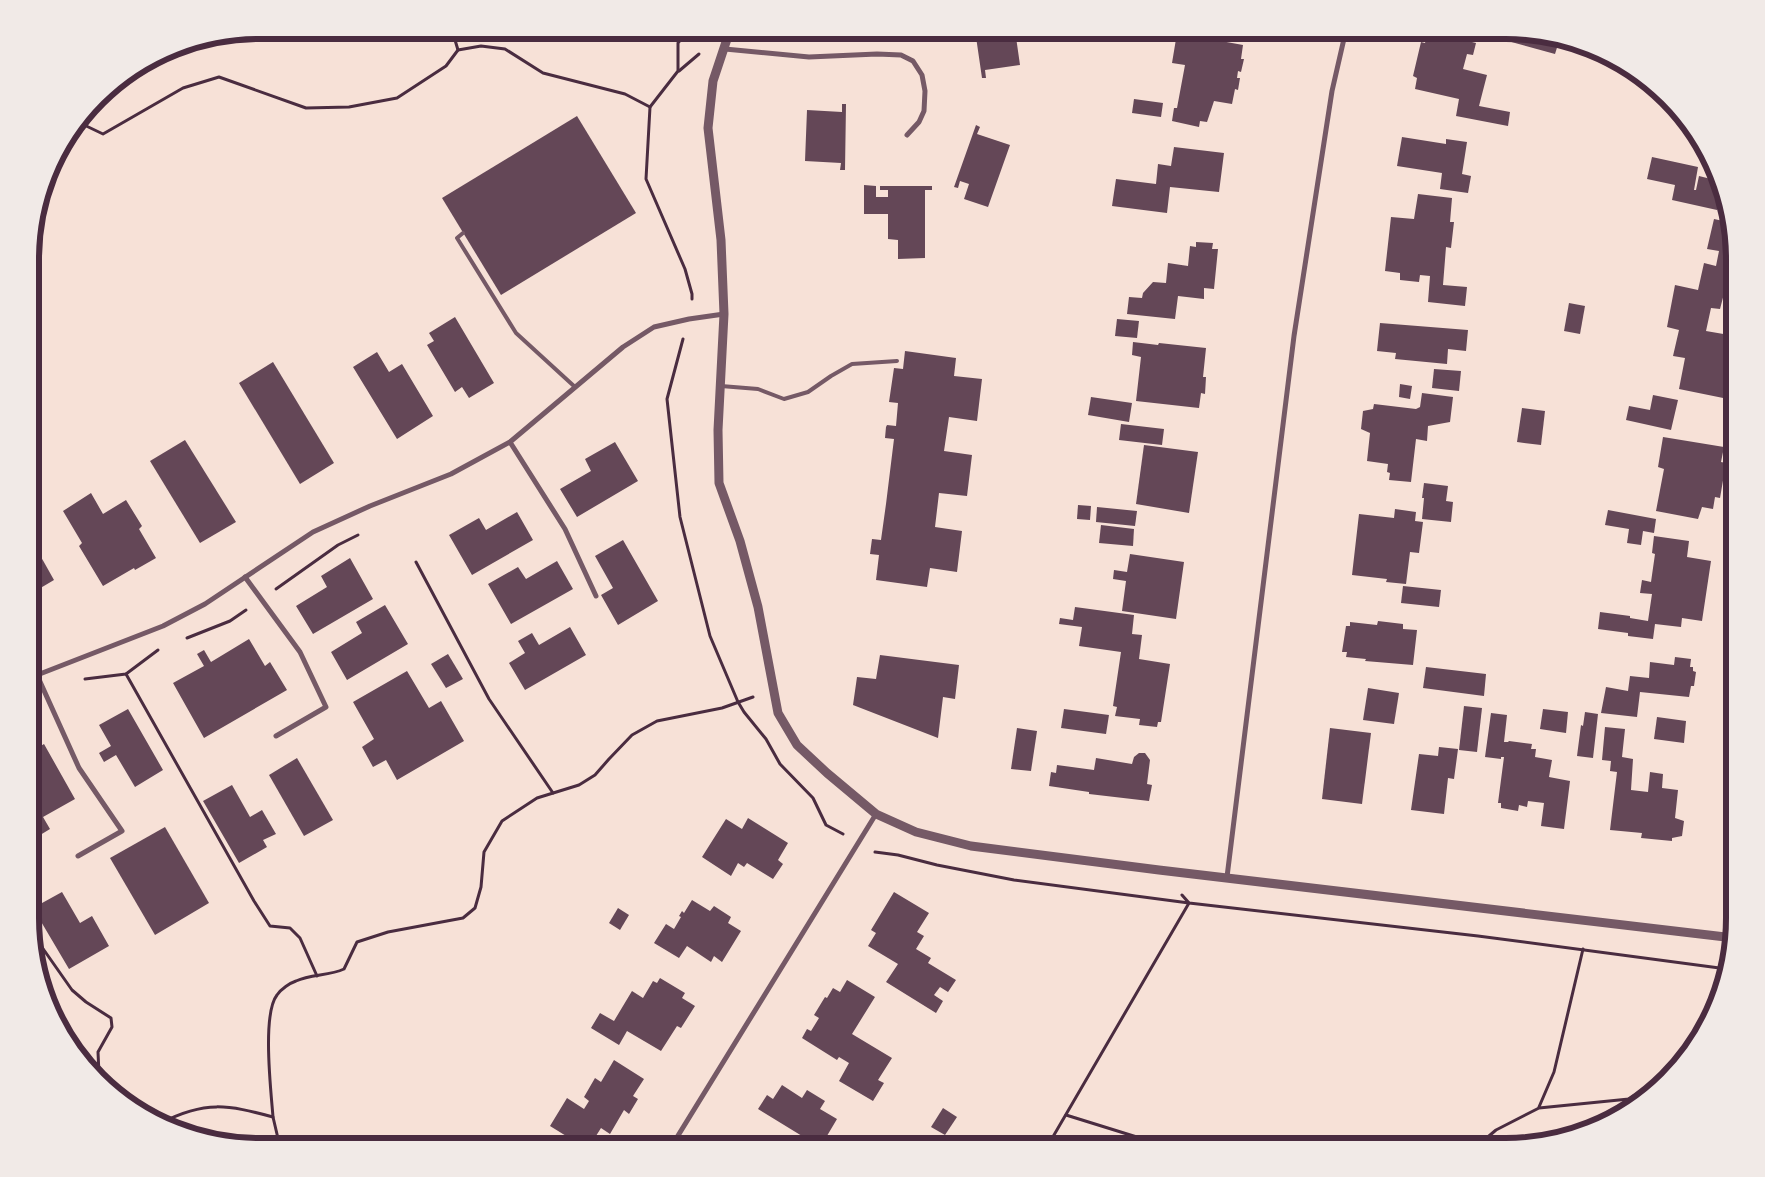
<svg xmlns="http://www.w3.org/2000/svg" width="1765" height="1177" font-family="Roboto,sans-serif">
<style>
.building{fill:#644757}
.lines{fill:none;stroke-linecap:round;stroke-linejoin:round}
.path{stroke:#4a2c40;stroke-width:3}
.service{stroke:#755966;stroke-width:4}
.minor{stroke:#755966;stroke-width:5}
.tertiary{stroke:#755966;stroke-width:9}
.rim{fill:none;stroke:#4a2c40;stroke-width:6}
</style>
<rect width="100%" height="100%" fill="#f7e1d7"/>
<!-- building -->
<g class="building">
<path d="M975,30H1015L1020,65L985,70L986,78H982Z"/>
<path d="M1475,30H1507L1544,36L1559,41L1555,54L1475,32Z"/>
<path d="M1428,31L1476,43L1473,55L1467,54L1463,69L1487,75L1479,106L1510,112L1508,126L1456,116L1459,99L1415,89L1417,78L1413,76L1421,42L1425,43Z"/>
<path d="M1177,33L1243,45L1241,59H1244L1241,72L1238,71L1237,78H1240L1238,90L1235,89L1232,104L1214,101L1207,122L1200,121L1199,127L1172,121L1174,108H1177L1185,65L1172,63Z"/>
<path d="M1134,99L1163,103L1161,117L1132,113Z"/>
<path d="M842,104H846L845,170H840L841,163L805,161L807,110L842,112Z"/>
<path d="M577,116L636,213L501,295L442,198Z"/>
<path d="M976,125L980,127L977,134L1010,145L988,207L964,199L969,184L960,181L958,188L954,187Z"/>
<path d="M1402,137L1446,144V139L1467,142L1462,174L1471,176L1468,193L1440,189L1442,173L1397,166Z"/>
<path d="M1174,147L1224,153L1219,192L1170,187L1167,213L1112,206L1116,179L1156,184L1158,164L1171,166Z"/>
<path d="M1652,157L1698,167L1694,190H1696L1699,176L1715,180L1720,196L1717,210L1672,200L1675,185L1647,179Z"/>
<path d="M864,185L876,186V197H888V190H880V186H932V190H925V258L898,259V240L888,239V214H864Z"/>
<path d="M1418,194L1452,198L1450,222H1454L1451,248L1446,247L1443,285L1467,287L1465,306L1428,302L1430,276L1420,275L1419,282L1400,280V273L1385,271L1391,217L1414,219Z"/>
<path d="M1714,219L1728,222L1735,244V288L1726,286L1720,309L1711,308L1706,331L1735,336V391L1733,400L1679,389L1685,358L1673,356L1679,330L1667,327L1675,285L1698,290L1704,263L1716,266L1719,251L1707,249Z"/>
<path d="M1196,242L1213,243L1212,249H1218L1214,289L1204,288V299L1178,296L1175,319L1127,314L1129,297L1142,298L1143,293L1153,282L1166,283L1168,263L1188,266L1190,246L1196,247Z"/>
<path d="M1569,303L1585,306L1580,334L1564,331Z"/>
<path d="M455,317L494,383L469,398L462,387L455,392L427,345L434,341L429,333Z"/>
<path d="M1117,319L1139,321L1137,338L1115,336Z"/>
<path d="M1380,323L1468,330L1466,351L1448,349L1447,364L1395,359L1396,353L1377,351Z"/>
<path d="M1133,342L1158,345L1159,343L1206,348L1203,377H1206L1205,394L1201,393L1199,408L1136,401L1141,357L1132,355Z"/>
<path d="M905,351L956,358L954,376L982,379L977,421L949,417L944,451L972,455L967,496L939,493L935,527L962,531L957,572L930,568L927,587L876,580L879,555L870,554L872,539L881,540L886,504L894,439L885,438L886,427L887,425L896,426L898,403L889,402L894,368L903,369Z"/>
<path d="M377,352L389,372L402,364L433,416L397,439L353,367Z"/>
<path d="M273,362L334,463L300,484L239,383Z"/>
<path d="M1434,369L1461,371L1459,391L1432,388Z"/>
<path d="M1400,384L1412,386L1410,399L1399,397Z"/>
<path d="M1422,393L1453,397L1450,422L1428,426L1427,441L1416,439L1411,482L1389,480L1390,473L1387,472L1388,464L1367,461L1370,433L1361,429L1363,411L1373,409L1374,404L1416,409L1420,407Z"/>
<path d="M1653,395L1678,400L1671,430L1626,420L1629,406L1650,410Z"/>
<path d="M1091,397L1132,403L1129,422L1088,415Z"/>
<path d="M1522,408L1545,411L1541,445L1517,442Z"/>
<path d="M1121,424L1164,429L1162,445L1119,440Z"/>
<path d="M1663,437L1724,447L1721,462L1726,463L1720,498L1715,497L1713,509L1702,507L1698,519L1656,511L1664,469L1658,467Z"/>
<path d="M185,440L236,522L200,543L150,461Z"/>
<path d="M615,442L638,481L577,517L560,489L591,471L585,459Z"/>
<path d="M1144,445L1198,452L1189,513L1136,504Z"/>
<path d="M1424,483L1448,486L1446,501L1453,502L1451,522L1422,519L1424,498H1422Z"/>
<path d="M91,493L103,514L126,500L142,526L139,529L156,558L135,570L134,568L103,586L79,546L82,543L63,511Z"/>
<path d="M1078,505L1091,506L1090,520L1077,519Z"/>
<path d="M1097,507L1137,511L1135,526L1096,522Z"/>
<path d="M1395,509L1416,512L1415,521L1423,522L1419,553L1410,552L1406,584L1386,582L1387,579L1352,575L1359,514L1394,518Z"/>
<path d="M1608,510L1656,519L1654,533L1643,531L1641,545L1627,543L1629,529L1605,525Z"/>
<path d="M517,512L533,540L472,575L449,535L479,518L486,530Z"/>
<path d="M1101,525L1134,529L1133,546L1099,543Z"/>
<path d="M1654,536L1689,541L1687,557L1711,561L1702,621L1682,618L1681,627L1655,624L1653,639L1628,636V633L1598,629L1600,612L1630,616V618L1648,621L1652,594L1640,593L1642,580L1651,582L1655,554L1652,553Z"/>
<path d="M623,540L658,601L618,625L601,595L613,588L595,556Z"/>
<path d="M32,541L54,580L32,593Z"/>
<path d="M1130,554L1184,562L1176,619L1122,611L1126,581L1113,579L1114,570L1127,572Z"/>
<path d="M350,558L373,599L313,634L296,606L327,587L321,576Z"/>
<path d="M557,561L573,589L511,624L488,584L518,567L526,579Z"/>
<path d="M1403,586L1441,590L1439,607L1401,603Z"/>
<path d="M385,605L408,644L347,680L331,652L362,633L356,622Z"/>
<path d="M1075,607L1134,615L1132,634L1142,635L1139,659L1170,664L1161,722H1158L1157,727L1139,725L1140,719L1115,716L1117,707L1113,706L1121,652L1079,646L1082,627L1059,624L1060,618L1073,620Z"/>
<path d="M1378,621L1403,624V629L1417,630L1413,665L1365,661L1366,659L1346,657L1347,652H1342L1346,626H1350V622L1377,625Z"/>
<path d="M570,627L586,655L525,690L509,663L525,653L518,641L532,633L539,645Z"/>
<path d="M249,639L265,666L270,662L287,690L204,738L173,683L204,666L197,654L204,650L211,662Z"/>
<path d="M448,654L463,679L446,688L431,664Z"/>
<path d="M880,655L959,665L955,699L943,697L938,738L853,705L857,677L876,679Z"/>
<path d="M1675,657L1691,659L1690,667H1693V671L1696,672L1694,686H1691L1689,697L1640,692L1637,717L1601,713L1606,687L1628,691L1630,676L1649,678L1650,662L1674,665Z"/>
<path d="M1426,667L1486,674L1484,696L1423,688Z"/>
<path d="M407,671L429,708L441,701L464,741L397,780L386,760L373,767L362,747L374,739L353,702Z"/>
<path d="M1368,688L1399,693L1394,724L1363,720Z"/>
<path d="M1464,706L1482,708L1477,752L1459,750Z"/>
<path d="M128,709L163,770L135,787L116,755L104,762L99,753L111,746L99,725Z"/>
<path d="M1064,709L1109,715L1106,734L1061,728Z"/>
<path d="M1543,709L1568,712L1566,733L1540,729Z"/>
<path d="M1585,712L1598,714L1593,758L1577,756L1581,725L1583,726Z"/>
<path d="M1491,713L1507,715L1504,742H1508L1509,741L1532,744L1531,749H1536L1535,757L1552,760L1549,777L1570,781L1564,829L1541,826L1544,803L1528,801L1527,807L1519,805L1518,811L1501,808V803H1498L1504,757H1501V759L1485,757Z"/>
<path d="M1657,717L1686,721L1684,743L1654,739Z"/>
<path d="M1605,727L1625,729L1622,757L1633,759L1631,790L1648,792L1650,772L1663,774L1662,788L1678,790L1675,818L1684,821L1682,836L1672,838V841L1641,838L1642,833L1610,830L1617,772L1610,771L1611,761L1602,760Z"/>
<path d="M1017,728L1037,731L1031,771L1011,769Z"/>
<path d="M1330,728L1371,733L1362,804L1322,799Z"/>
<path d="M44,744L75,799L43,817L50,829L32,840V751Z"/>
<path d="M1439,747L1458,749L1454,779L1448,778L1444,814L1411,810L1419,754L1438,756Z"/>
<path d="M1139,753H1145L1150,760L1147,784L1152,785L1149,801L1089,794V792L1049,786L1051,772L1056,773L1057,765L1094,770L1096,758L1132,764L1134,757Z"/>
<path d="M297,758L333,820L304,836L269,775Z"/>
<path d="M232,785L250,817L262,810L276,834L263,840L267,847L239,863L203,801Z"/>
<path d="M748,818L788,843L778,860L783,864L773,879L747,863L744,867L738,863L731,876L702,857L726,819L742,829Z"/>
<path d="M165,827L209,903L155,935L110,858Z"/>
<path d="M62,892L80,923L92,916L109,946L69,969L33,908Z"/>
<path d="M894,892L929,913L917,932L924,936L916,949L931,958L928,963L956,980L948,992L940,987L934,995L943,1001L936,1013L886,982L898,964L868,946L876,933L871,930Z"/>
<path d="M692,900L710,911L714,906L731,917L728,923L741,931L722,962L714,956L711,962L687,946L679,958L654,943L666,924L674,929L681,917L679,916L682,911L684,913Z"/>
<path d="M618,908L629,915L620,930L609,923Z"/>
<path d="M660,978L685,993L682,998L695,1006L681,1028L677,1026L661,1051L627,1031L619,1045L591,1028L600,1013L614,1021L632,991L643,998L653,981L657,983Z"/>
<path d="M847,980L875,997L852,1034L892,1058L878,1080L884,1083L873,1101L839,1081L849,1063L839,1057L837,1060L802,1038L807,1029L811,1031L819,1018L814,1015L825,997L827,998L833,988L840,992Z"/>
<path d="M614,1060L644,1079L633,1096L638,1099L629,1114L624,1110L610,1134L601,1128L589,1147H584L550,1126L567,1098L584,1109L589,1101L584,1097L595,1078L601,1082Z"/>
<path d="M782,1085L802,1098L807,1090L825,1101L820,1109L837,1119L821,1146L823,1147H805L806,1144L800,1140L802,1136L758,1109L767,1095L773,1099Z"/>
<path d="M943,1108L957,1117L945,1135L931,1127Z"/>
</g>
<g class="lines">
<!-- path -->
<g class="path">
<path d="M452,30L458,50L481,46L505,49L543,73L625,94L650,107"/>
<path d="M688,30L678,43V71L650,107L646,179L685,269L692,294V299"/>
<path d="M679,71L699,54"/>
<path d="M80,123L103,134L183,88L219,77L306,108L349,107L397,98L446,66L458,50"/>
<path d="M683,339L667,399L680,517L710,636L738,702L744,712L766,739L780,764L813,798L826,825L843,834"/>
<path d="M416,562L489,699L553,793"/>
<path d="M276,589L338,545L358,535"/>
<path d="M187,638L230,621L246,610"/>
<path d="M126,674L254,901L270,926L290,928L300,938L317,976"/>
<path d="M85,679L126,674L158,650"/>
<path d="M875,852L898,855L937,865L1014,880L1189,903L1047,1147"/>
<path d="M1182,895L1189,903L1478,936L1727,969"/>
<path d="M32,933L72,990L86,1002L111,1018L112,1027L98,1052L99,1074"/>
<path d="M1679,1062L1699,1036L1726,969L1728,958"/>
<path d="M1539,1107L1554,1072L1583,949"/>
<path d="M1066,1115L1169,1147"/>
<path d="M273,1117L280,1147"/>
<path d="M161,1123C205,1100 228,1105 273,1117C271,1091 262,1014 277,995C281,989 290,983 296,981C311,974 329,976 344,969L357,942L388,932L463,918L475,908L481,887L484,852L502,821L537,798L579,785L595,775L609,759L632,735L657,721L722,708L753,697"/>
<path d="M1476,1147L1496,1130L1539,1108L1629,1099L1664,1076"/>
</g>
<!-- service -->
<g class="service">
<path d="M463,233L457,238L516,333L575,387"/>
<path d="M721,386L758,389L784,399L808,392L831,376L852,364L897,361"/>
</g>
<!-- minor -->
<g class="minor">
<path d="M725,49L809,57L877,54L901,55L913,61L922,75L925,91L924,111L919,122L907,135"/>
<path d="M510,442L565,529L596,596"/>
<path d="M245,577L300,652L326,707L276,736"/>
<path d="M37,675L79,768L122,831L78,856"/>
<path d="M32,677L163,626L205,604L313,532L370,506L451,474L510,442L623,347L654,327L689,319L724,314"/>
<path d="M1227,877L1294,336L1332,91L1346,30"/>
<path d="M1730,937L1735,912"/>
<path d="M671,1147L876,814"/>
</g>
<!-- tertiary -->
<path class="tertiary" d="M730,30L713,81L708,128L721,240L724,314L718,430L719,483L740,541L758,607L778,713L797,745L827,773L876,814L916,832L971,846L1159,870L1734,938"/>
</g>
<!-- crop -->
<path d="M0 0H1765V1177H0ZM259 39H1506A220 220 0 0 1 1726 259V918A220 220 0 0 1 1506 1138H259A220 220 0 0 1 39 918V259A220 220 0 0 1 259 39Z" fill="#f1eae7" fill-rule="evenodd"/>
<path class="rim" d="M259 39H1506A220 220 0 0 1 1726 259V918A220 220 0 0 1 1506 1138H259A220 220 0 0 1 39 918V259A220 220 0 0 1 259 39Z"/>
</svg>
